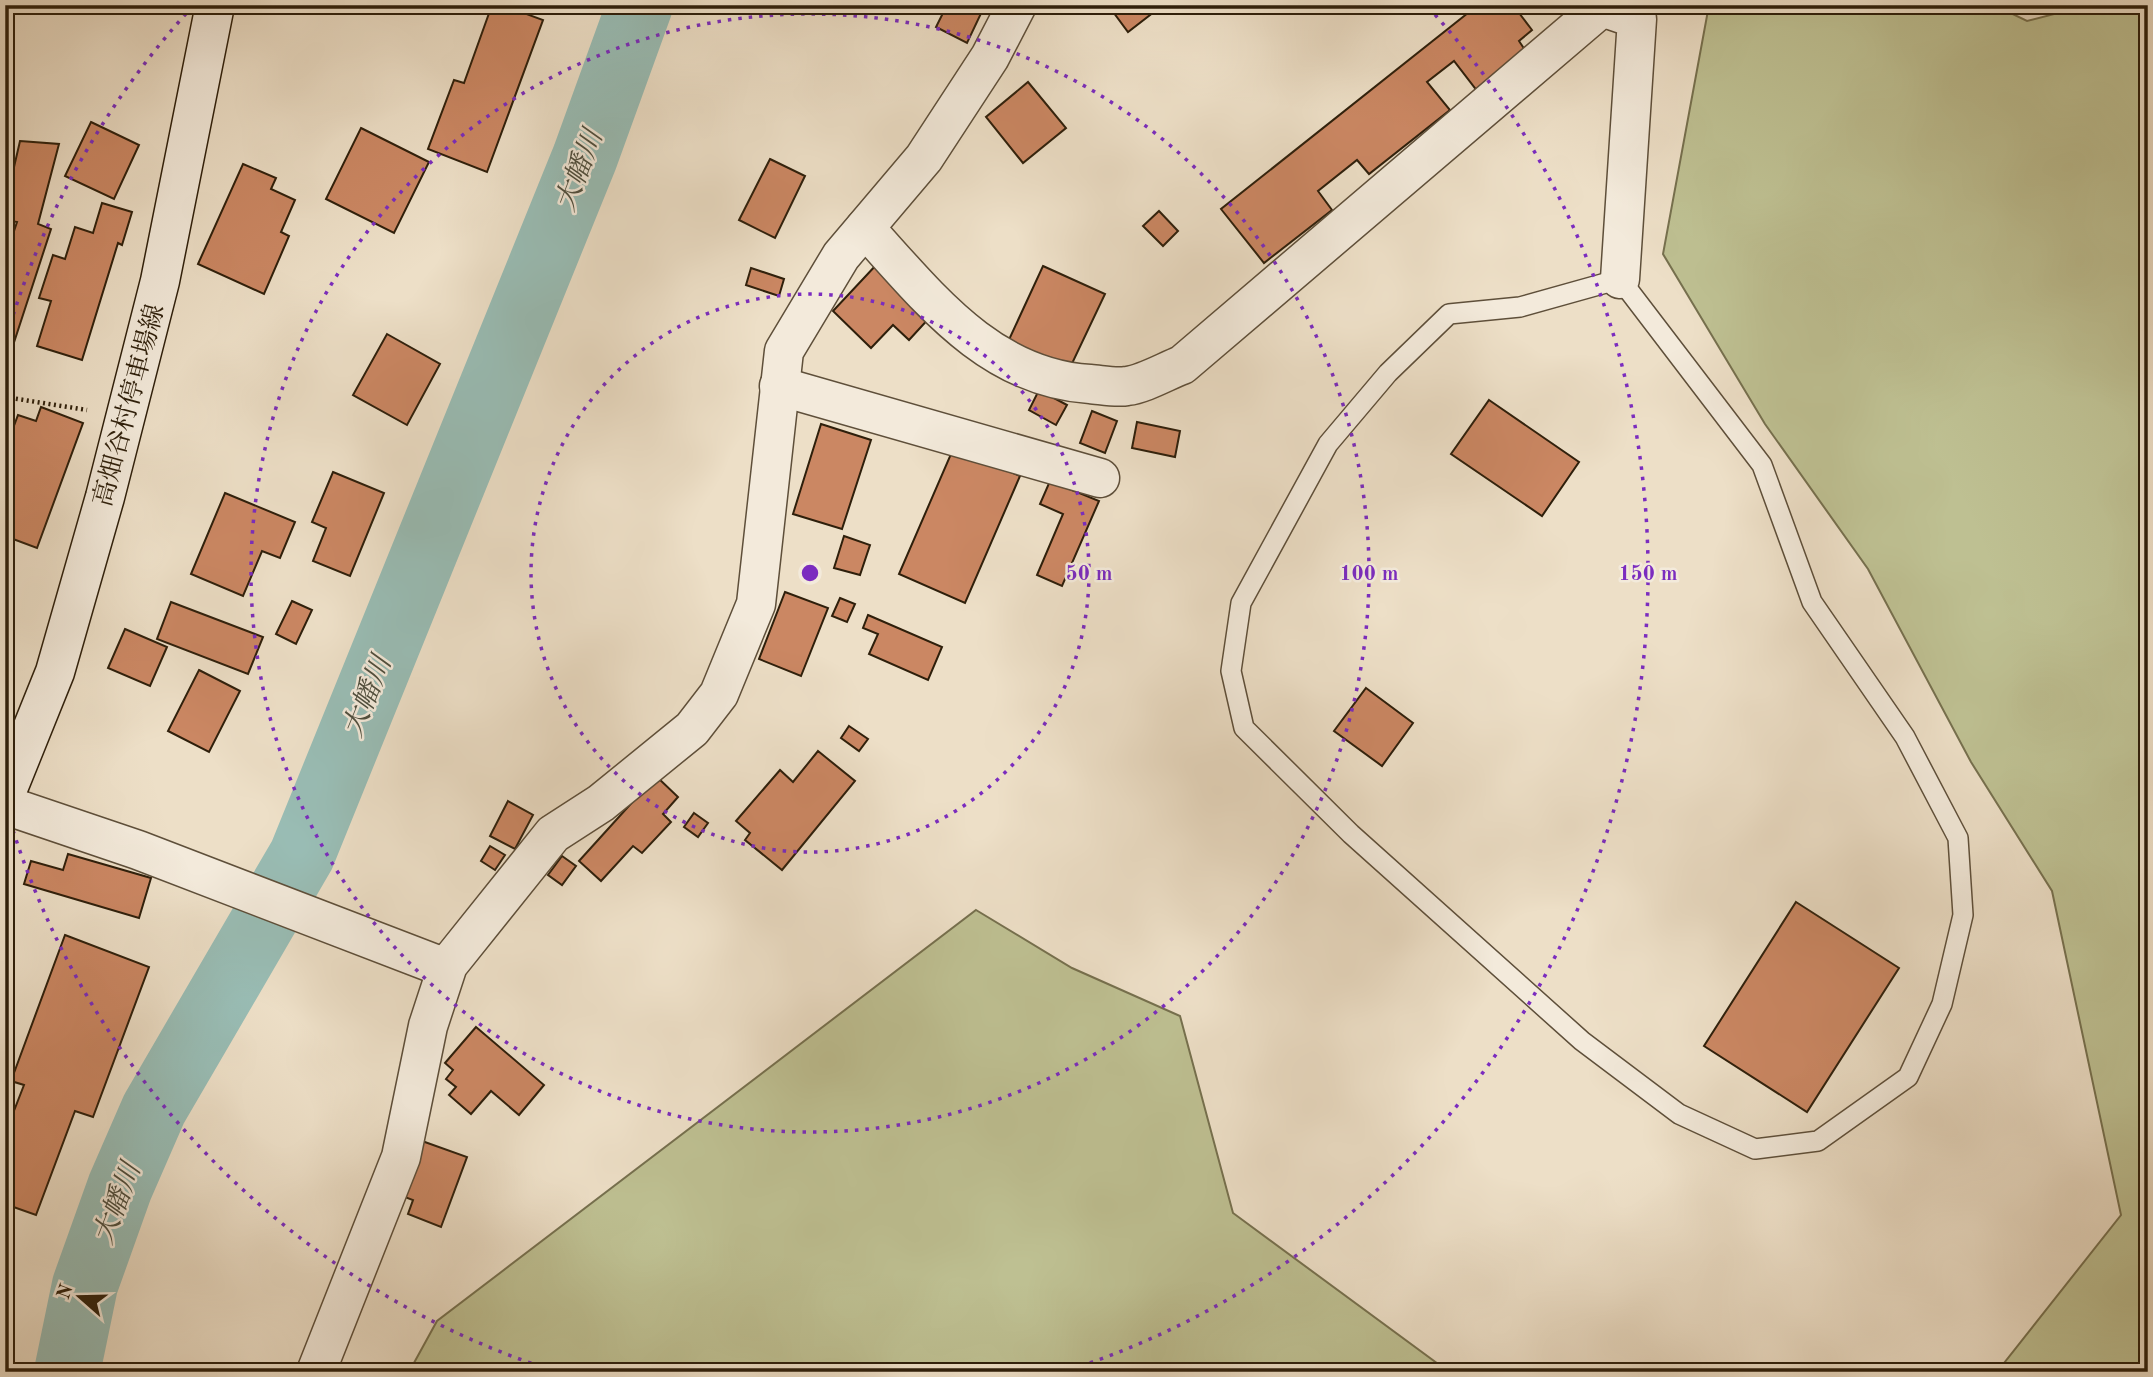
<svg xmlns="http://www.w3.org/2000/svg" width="2153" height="1377" font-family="'Old Standard TT','Noto Serif JP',serif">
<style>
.green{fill:#bec092;stroke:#76704e;stroke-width:2}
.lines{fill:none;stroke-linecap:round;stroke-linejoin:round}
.river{stroke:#99bdb5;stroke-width:66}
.building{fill:#cb8763;stroke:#2e1f0b;stroke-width:2}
.lane-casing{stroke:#5e4f3a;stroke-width:22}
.street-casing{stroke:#5e4f3a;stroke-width:41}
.secondary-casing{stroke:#2e1f0b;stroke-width:41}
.path{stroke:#2e1f0b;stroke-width:4.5;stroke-dasharray:2 3.5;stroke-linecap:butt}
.lane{stroke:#f3eadb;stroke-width:19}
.street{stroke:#f3eadb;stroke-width:38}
.secondary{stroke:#f3eadb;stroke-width:38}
.ring{fill:none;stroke:#7b2cbf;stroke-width:3.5;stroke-dasharray:3.5 7}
.labels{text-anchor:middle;stroke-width:5;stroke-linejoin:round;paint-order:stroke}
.street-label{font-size:26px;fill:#2e1f0b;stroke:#f3eadb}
.water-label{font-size:28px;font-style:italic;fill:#4e4e3e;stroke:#f3eadb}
.centre{fill:#7b2cbf;stroke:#f3eadb;stroke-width:3.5}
.ring-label{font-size:21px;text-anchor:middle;font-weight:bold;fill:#7b2cbf;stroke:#f3eadb;stroke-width:5;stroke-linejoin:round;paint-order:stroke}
</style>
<rect width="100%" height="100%" fill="#eddfc7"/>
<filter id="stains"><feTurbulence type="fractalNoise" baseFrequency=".00286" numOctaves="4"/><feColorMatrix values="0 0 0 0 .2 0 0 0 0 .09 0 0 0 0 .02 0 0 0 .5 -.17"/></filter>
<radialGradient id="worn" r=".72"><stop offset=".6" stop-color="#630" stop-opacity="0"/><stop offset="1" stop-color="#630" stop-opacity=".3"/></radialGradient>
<!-- green -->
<g class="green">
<path d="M1709,5H1994L2027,21L2089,5H2148V1372H1997L2121,1215L2052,891L1971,762L1868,569L1765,424L1663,254Z"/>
<path d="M976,910L1072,968L1180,1016L1233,1213L1449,1372H409L437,1321Z"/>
</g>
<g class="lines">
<!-- river -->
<path class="river" d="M67,1372L85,1285L120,1187L154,1109L302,855L585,157L640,5"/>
</g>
<!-- building -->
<g class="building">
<path d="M104,5H174L173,12Z"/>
<path d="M492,5H502L543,20L487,172L428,149L454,80L464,83Z"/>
<path d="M947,5H985L967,43L936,27Z"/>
<path d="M1108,5H1163L1128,32Z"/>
<path d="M1478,5H1513L1532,30L1519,41L1527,53L1478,92L1454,61L1427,82L1450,110L1369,174L1357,160L1318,191L1332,210L1264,263L1221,209Z"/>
<path d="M1028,82L1066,128L1023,163L986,117Z"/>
<path d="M91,122L139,145L114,199L65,176Z"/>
<path d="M361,128L429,162L394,233L326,199Z"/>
<path d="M20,141L59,144L38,224L51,229L5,370V258L17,222L5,220V206Z"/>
<path d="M770,159L805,176L775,238L739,220Z"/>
<path d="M243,164L276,178L271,189L295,200L281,232L289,236L264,294L198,264Z"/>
<path d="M102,203L132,212L122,245L118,243L82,360L37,346L51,301L39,298L53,255L65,259L75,227L93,233Z"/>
<path d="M1159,211L1178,231L1163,246L1143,226Z"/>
<path d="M878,263L932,315L909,340L893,325L871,348L833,311Z"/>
<path d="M1043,266L1105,294L1068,372L1007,344Z"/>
<path d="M751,268L784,279L779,296L746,285Z"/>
<path d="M387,334L440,364L407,425L353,395Z"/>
<path d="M1039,390L1067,405L1056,425L1029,410Z"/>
<path d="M1489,400L1579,462L1542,516L1451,454Z"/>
<path d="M41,407L83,423L37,548L5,536V450L18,415L36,421Z"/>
<path d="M1092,411L1117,421L1105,453L1080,443Z"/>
<path d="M1137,422L1180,431L1175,457L1132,448Z"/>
<path d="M821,424L871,440L842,529L793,514Z"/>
<path d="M954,447L1020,476L965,603L899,574Z"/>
<path d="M333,472L384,493L350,576L313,561L326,528L312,522Z"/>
<path d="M1050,481L1099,501L1062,586L1037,575L1063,514L1040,504Z"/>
<path d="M225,493L295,522L280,558L262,551L243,596L191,574Z"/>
<path d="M844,536L870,545L860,575L834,568Z"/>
<path d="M785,592L828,608L801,676L759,659Z"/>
<path d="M840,598L855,604L847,622L832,616Z"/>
<path d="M292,601L312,610L296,644L276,634Z"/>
<path d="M171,602L263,637L248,674L157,639Z"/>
<path d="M868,615L942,647L928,680L869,654L878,634L863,628Z"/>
<path d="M125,629L167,647L150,686L108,668Z"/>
<path d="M199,670L240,691L209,752L168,731Z"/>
<path d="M1366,688L1413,723L1382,766L1334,731Z"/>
<path d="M849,726L868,739L859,751L841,738Z"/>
<path d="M818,751L855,781L782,870L745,840L750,833L736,821L780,770L793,782Z"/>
<path d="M656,776L678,797L663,814L671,822L642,853L633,846L601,881L579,861Z"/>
<path d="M508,801L533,815L515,849L490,836Z"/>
<path d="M694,813L708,823L698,837L684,827Z"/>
<path d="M490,846L505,855L495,870L481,861Z"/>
<path d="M68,854L151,878L139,918L24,884L31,861L63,870Z"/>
<path d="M562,856L576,866L562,885L548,875Z"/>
<path d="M1796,902L1899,968L1807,1112L1704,1046Z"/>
<path d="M65,935L149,967L93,1117L75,1111L36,1215L5,1204V1134L24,1085L11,1081Z"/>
<path d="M476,1027L544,1085L519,1115L491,1091L471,1114L449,1095L456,1087L446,1079L453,1070L445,1063Z"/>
<path d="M422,1141L467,1157L441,1227L408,1214L413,1200L402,1196Z"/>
</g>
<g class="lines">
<defs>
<path id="lane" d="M1620,279L1762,465L1812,602L1905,737L1958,838L1963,915L1942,1004L1908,1077L1818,1141L1755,1149L1679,1114L1582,1041L1351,834L1244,728L1231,671L1241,603L1328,444L1388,373L1449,314L1520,307Z"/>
<g id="street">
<path d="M865,228C928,297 989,378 1090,384C1102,385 1116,388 1127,386C1144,384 1166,371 1182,365L1602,7L1637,19L1620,279"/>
<path d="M779,386L1100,478"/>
<path d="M5,805L138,850L435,964L448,965"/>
<path d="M316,1372L401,1157L428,1026L448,965L553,834L601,803L692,729L719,694L756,604L784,351L841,256L924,158L990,57L1017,5"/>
</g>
<path id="secondary" d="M5,796L55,672L105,497L160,281L215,5"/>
</defs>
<!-- lane casing -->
<use href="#lane" class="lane-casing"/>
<!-- street casing -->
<use href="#street" class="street-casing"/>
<!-- secondary casing -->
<use href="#secondary" class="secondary-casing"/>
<!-- path -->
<path class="path" d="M5,397L87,410"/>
<!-- lane -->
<use href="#lane" class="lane"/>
<!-- street -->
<use href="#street" class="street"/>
<!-- secondary -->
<use href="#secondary" class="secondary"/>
</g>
<!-- distance rings -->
<g class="ring">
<circle cx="810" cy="573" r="279"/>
<circle cx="810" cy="573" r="559"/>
<path d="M551 1370A838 838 0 0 1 7 811M7 335A838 838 0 0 1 192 7M1428 7A838 838 0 0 1 1069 1370"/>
</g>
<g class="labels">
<!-- street labels -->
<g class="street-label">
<text transform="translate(128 405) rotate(-75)" y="9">高畑谷村停車場線</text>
</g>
<!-- water labels -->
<g class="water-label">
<text transform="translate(578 170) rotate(-69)" y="10">大幡川</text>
<text transform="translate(366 696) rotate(-68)" y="10">大幡川</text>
<text transform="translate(116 1203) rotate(-69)" y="10">大幡川</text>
</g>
</g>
<circle cx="810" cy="573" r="10" class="centre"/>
<g class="ring-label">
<text x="1089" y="580">50 m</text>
<text x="1369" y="580">100 m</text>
<text x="1648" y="580">150 m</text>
</g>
<!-- margin -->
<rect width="2153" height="1377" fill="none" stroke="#eddfc7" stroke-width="28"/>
<rect x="7" y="7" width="2139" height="1363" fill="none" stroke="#2e1f0b" stroke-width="3.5"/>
<rect x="14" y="14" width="2125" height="1349" fill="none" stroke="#2e1f0b" stroke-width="2"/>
<!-- north arrow -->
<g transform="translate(80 1297) rotate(290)" stroke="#f3eadb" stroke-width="5" paint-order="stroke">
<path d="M0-5L12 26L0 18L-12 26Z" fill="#2e1f0b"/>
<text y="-10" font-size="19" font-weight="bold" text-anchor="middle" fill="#2e1f0b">N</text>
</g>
<rect width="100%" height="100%" filter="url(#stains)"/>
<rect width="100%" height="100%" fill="url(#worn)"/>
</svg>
